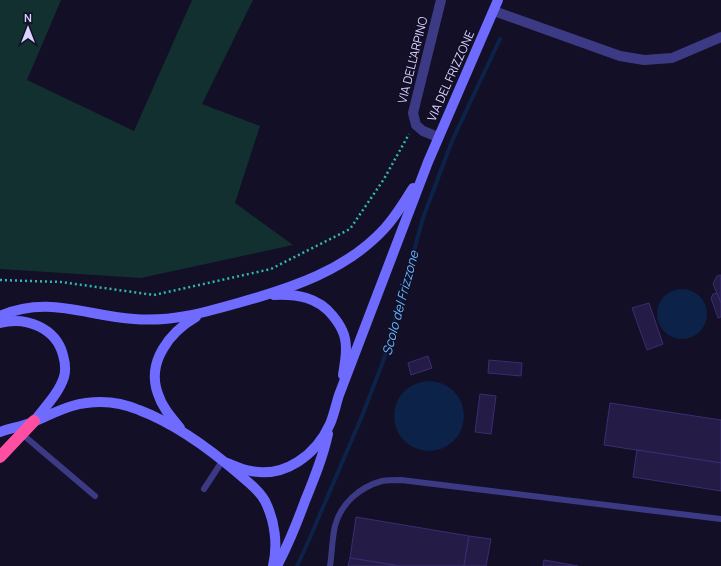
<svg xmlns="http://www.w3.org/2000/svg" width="721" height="566" font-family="Manrope,sans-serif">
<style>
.green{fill:#12302f}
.water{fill:#0c2248}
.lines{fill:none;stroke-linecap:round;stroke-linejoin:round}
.stream{stroke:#0c2248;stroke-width:4}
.building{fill:#241b47;stroke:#3b2d73}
.path{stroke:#2fb8b0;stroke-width:2.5;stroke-dasharray:2 3;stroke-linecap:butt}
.lane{stroke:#3d3a85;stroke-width:6}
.street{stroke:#3d3a85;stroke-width:10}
.secondary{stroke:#6f6bff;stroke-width:10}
.highway{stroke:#ff4fa3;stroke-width:12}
.labels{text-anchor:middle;stroke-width:3;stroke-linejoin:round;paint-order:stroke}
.street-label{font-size:12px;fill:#d9d4ff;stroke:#130f26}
.water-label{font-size:13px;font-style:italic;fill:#62b6ff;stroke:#130f26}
</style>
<rect width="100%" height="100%" fill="#130f26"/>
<!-- green -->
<path class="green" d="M0,0H61L27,80L134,131L192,0H253L202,104L260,126L235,203L293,245L141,278L0,269Z"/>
<!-- water -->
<g class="water">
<circle cx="682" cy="314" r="25"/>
<circle cx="429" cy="416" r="35"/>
</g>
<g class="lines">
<!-- stream -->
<path class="stream" d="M297,566L309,540L362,416L384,359L423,218L452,141L500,39"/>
</g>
<!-- building -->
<g class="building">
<path d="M721,275V303L713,284L717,276Z"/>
<path d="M717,293L721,303V317L718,318L711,298L713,294Z"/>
<path d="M649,303L663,344L647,350L632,308Z"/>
<path d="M428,356L432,368L411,375L408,363Z"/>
<path d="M489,360L522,363L521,376L488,373Z"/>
<path d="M480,394L496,396L491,434L475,432Z"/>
<path d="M610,403L721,420V463L604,445Z"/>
<path d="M637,450L721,463V491L633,477Z"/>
<path d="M356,517L469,536L464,566H400L350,558Z"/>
<path d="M469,536L491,539L486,566H464Z"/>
<path d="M350,558L400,566H348Z"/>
<path d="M544,560L578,566H543Z"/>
</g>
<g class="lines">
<!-- path -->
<path class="path" d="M0,280L61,282L154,295L271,269L350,229L384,179L409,134"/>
<!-- lane -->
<g class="lane">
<path d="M22,434L95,496"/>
<path d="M204,489L223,460"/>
<path d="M330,566C332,553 332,539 335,526C341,503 360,487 382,481C388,480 395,480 401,480L721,519"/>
</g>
<!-- street -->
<g class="street">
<path d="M494,11L620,56L644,60L672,58L721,37"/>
<path d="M438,137L423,131L416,125L413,113L441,0"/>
</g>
<!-- secondary -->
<g class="secondary">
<path d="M274,295C297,294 318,297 333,316C337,321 342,328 344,335C348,347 345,362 343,375"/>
<path d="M0,316C48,295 86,316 134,319C172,322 203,313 238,303C292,288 347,270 385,228C396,216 405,201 413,188"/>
<path d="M0,323C26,316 56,328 63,355C65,362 66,370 64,377C59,393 45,407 35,420"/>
<path d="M180,428C171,417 162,407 158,394C146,362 170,332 196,317"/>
<path d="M0,432C11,428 24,426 35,421C59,411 73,402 101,402C114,402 127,405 139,410C176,424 210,449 240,475C249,483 259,490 265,501C275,521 278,545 273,566"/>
<path d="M227,463C235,466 243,470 251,471C285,478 316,455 330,424C334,415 336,404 339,395L428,162L498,0"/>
<path d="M277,566C288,545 297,523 305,501C314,479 323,457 328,434"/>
</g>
<!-- highway -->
<path class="highway" d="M0,457L34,421"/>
</g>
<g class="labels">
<!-- street labels -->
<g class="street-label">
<text transform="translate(413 60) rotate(-76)" y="4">VIA DELL'ARPINO</text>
<text transform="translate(451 76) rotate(-66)" y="4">VIA DEL FRIZZONE</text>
</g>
<!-- water labels -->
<g class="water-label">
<text transform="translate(400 303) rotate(-75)" y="5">Scolo del Frizzone</text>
</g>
</g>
<!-- north arrow -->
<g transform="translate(28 28)" stroke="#130f26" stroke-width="3" paint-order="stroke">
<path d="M0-3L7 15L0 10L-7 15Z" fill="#d9d4ff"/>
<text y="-6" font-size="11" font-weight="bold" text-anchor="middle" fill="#d9d4ff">N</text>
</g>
</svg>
